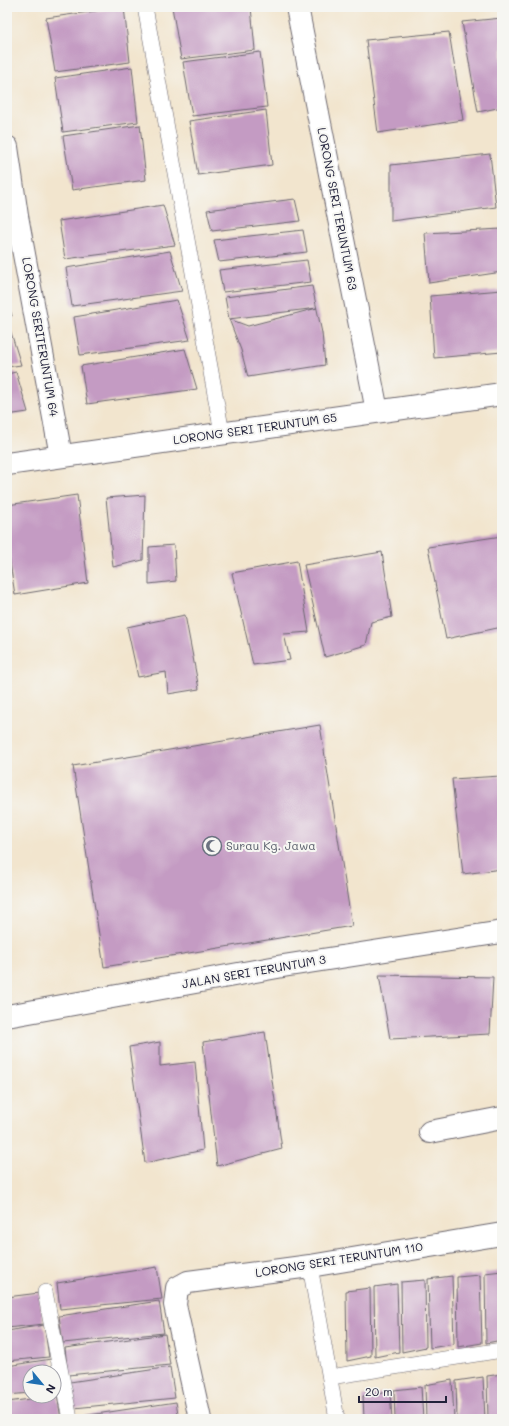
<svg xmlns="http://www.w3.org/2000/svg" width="509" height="1426" font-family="Mali,sans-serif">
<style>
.building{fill:#c49bc3;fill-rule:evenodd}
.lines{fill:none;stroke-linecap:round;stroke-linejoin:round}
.service-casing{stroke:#6b666e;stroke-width:16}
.minor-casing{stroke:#6b666e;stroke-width:24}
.service{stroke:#fff;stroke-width:15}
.minor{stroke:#fff;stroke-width:22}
.labels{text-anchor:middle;stroke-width:4;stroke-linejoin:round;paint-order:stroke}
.street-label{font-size:12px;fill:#22223b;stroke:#f6f6f2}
.worship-label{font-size:12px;fill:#5b616d;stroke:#f6f6f2;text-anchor:start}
</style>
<rect width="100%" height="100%" fill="#f6f6f2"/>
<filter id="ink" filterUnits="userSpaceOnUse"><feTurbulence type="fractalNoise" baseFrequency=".025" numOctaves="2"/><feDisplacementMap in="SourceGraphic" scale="8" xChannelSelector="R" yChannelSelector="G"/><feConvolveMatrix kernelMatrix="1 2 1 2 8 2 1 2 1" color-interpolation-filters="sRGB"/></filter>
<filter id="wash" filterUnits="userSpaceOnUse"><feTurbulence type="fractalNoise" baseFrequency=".012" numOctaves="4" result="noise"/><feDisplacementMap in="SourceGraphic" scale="16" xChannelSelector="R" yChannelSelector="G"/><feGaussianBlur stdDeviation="0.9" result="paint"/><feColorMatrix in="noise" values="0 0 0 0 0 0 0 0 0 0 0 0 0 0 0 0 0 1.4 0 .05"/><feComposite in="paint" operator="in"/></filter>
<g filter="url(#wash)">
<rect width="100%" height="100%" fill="#f2e5ce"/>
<g id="blocks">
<!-- building -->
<g class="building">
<path d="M124,7L130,62L55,72L46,18Z"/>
<path d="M172,7H251L255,50L181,59Z"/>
<path d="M502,18V107L478,112L462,22Z"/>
<path d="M449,32L463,120L378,133L366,40Z"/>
<path d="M260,52L267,107L192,116L183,62Z"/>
<path d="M132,67L138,122L63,132L55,78Z"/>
<path d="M266,110L272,165L198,175L189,121Z"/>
<path d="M140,125L146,180L72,190L63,136Z"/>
<path d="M490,154L496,207L391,221V165Z"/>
<path d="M295,199L300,221L212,231L207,210Z"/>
<path d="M163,205L175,245L65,259L59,221Z"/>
<path d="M502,229V272L429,283L425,233Z"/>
<path d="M303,230L307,252L219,262L214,240Z"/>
<path d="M170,251L182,291L72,306L66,268Z"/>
<path d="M307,260L311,282L223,292L219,270Z"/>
<path d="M312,286L322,333L325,365L248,377L241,350L229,319L225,297ZM317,308L248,326L229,319Z"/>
<path d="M502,290V352L434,358L430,296Z"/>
<path d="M7,300L12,316H7Z"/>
<path d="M177,300L190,340L80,355L74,317Z"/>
<path d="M7,326H9L21,365L7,367Z"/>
<path d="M185,349L197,389L87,404L81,366Z"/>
<path d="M16,372L28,412L7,415V374Z"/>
<path d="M77,495L88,583L15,595L7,543V505Z"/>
<path d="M145,495L143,560L113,567L106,498Z"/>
<path d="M502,536V627L446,639L428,547Z"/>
<path d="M174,545L176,581L149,584V547Z"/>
<path d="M382,552L392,617L371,622L366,645L325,657L304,565Z"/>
<path d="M297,561L309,632L284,634L290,660L253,665L232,573Z"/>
<path d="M185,615L199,689L168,694L166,672L138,677L127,627Z"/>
<path d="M320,725L352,926L104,967L73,766Z"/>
<path d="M501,776L502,869L463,874L452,779Z"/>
<path d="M379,975L493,977L490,1034L390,1039Z"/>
<path d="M265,1032L282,1149L217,1166L203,1042Z"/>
<path d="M160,1042V1066L195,1062L203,1150L145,1163L129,1047Z"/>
<path d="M157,1267L162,1299L60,1309L57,1283Z"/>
<path d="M502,1271V1340L486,1343L485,1273Z"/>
<path d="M480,1275L482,1343L458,1347L457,1277Z"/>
<path d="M452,1276L454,1344L430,1348L428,1279Z"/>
<path d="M425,1280L426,1347L402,1352L401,1282Z"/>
<path d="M397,1284L399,1352L375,1357L374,1287Z"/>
<path d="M370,1288L371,1356L347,1361L346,1291Z"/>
<path d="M39,1293L44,1324L7,1328V1297Z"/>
<path d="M159,1301L164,1333L63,1343L59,1316Z"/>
<path d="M44,1325L49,1357L7,1361V1331Z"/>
<path d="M165,1334L170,1365L68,1375L65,1348Z"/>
<path d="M51,1359L53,1372H30V1393L7,1395V1366Z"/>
<path d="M170,1367L175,1398L74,1408L70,1382Z"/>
<path d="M502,1374V1419H488L487,1376Z"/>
<path d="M483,1377L485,1419H457L456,1381Z"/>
<path d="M54,1380H55L57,1391H54Z"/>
<path d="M452,1380L454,1419H426L425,1385Z"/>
<path d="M421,1387L423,1419H395L394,1390Z"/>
<path d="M390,1392L392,1419H364L363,1396Z"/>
<path d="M57,1394L61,1419H7V1402L54,1396Z"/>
<path d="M176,1402L179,1419H76V1417Z"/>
</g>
</g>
</g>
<g filter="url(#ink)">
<use href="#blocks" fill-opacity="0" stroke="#6b666e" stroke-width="1"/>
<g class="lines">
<defs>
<g id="service">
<path d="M145,7L222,433"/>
<path d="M310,1266L337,1419"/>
<path d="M45,1292L70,1419"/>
<path d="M330,1377L502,1350"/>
</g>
<g id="minor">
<path d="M297,7L377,411"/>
<path d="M7,147L17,216L61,456"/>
<path d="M7,464L502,394"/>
<path d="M7,1016L283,966L502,932"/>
<path d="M430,1132L502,1118"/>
<path d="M200,1419L175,1305L177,1288L188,1282L310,1266L502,1234"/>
</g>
</defs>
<!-- service casing -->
<use href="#service" class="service-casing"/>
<!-- minor casing -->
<use href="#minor" class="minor-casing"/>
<!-- service -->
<use href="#service" class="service"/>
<!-- minor -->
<use href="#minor" class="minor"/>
</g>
</g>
<!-- icons -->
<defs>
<symbol id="mosque-ring" viewBox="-11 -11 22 22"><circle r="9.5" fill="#f6f6f2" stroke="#6b7280" stroke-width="1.5"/><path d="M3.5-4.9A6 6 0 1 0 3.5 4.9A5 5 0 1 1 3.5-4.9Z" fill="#6b7280"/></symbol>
</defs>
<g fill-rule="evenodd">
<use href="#mosque-ring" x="201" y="835" width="22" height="22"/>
</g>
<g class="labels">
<!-- street labels -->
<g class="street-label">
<text transform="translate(337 209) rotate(79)" y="4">LORONG SERI TERUNTUM 63</text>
<text transform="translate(40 337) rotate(80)" y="4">LORONG SERITERUNTUM 64</text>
<text transform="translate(255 429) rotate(-8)" y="4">LORONG SERI TERUNTUM 65</text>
<text transform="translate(254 972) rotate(-10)" y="4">JALAN SERI TERUNTUM 3</text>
<text transform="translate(339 1260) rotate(-9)" y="4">LORONG SERI TERUNTUM 110</text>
</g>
<!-- worship labels -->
<g class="worship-label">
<text x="226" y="850">Surau Kg. Jawa</text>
</g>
</g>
<!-- margin -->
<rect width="509" height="1426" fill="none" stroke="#f6f6f2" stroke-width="24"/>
<!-- north arrow -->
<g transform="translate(42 1384) rotate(119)"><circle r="19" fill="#f6f6f2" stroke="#a1a1a9"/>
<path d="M0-3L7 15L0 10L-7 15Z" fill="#1f6fb2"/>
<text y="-6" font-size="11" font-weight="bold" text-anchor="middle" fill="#22223b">N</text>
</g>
<!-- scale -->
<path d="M359 1396v6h87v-6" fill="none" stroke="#22223b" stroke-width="2"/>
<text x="365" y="1396" font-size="12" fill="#22223b" stroke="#f6f6f2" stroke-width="3" paint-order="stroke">20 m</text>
</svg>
